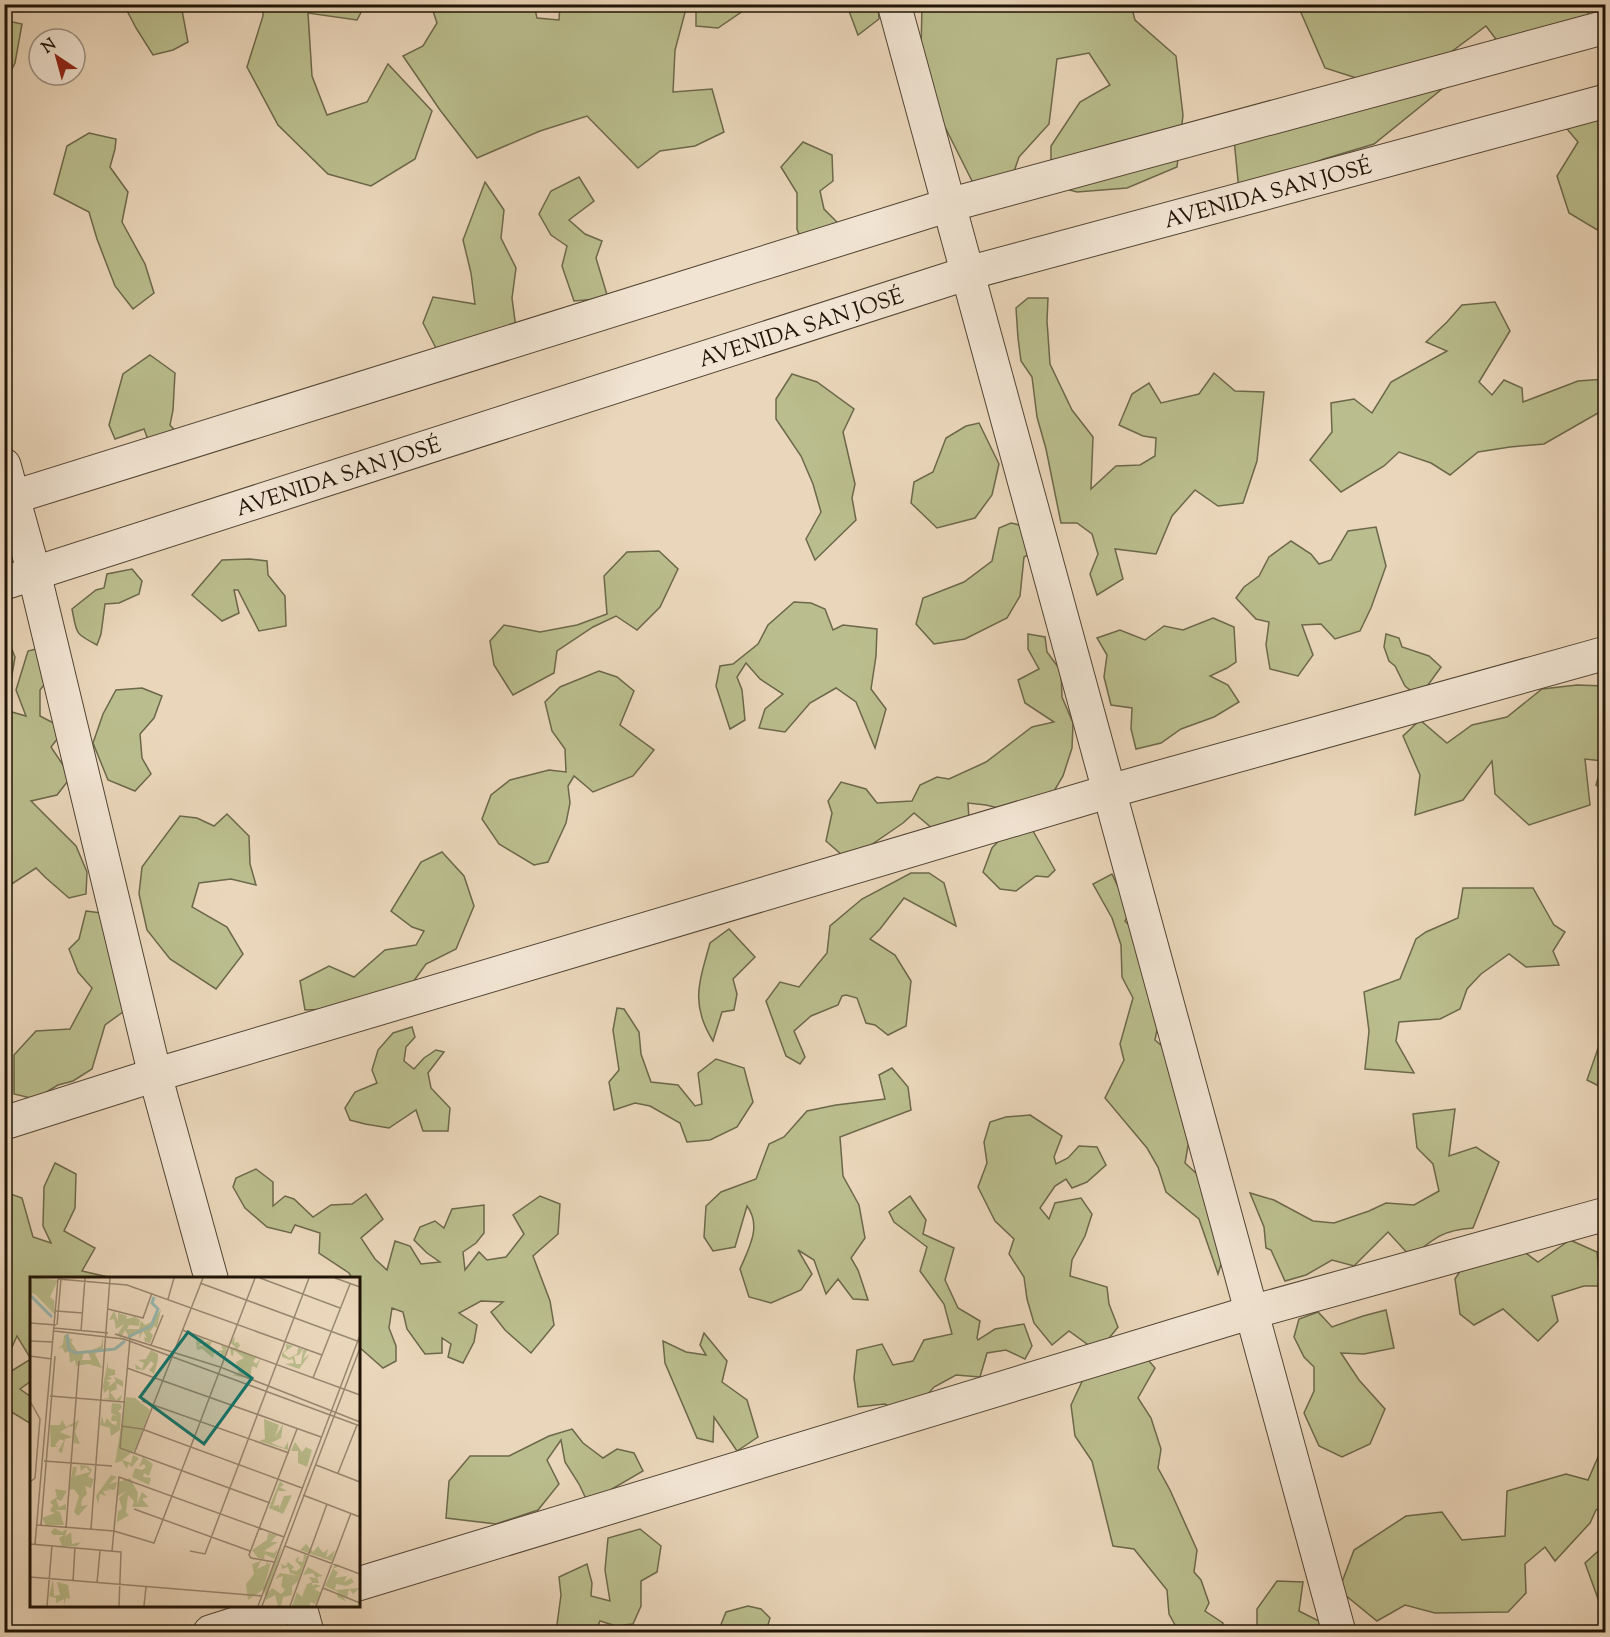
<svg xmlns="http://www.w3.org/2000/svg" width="1610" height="1637" font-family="'Sorts Mill Goudy',serif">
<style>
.green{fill:#babd8d;stroke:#6c684a;stroke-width:1.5}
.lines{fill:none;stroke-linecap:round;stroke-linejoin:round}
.minor-casing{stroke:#524433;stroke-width:35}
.minor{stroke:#f1e4d2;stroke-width:33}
.labels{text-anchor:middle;stroke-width:4.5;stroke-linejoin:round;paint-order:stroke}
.street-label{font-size:22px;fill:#1f1406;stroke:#f1e4d2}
.inset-river{fill:none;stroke:#98b9b3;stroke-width:3}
.inset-road{fill:none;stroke:#998872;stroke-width:1.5}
.view{fill:#0f766e;fill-opacity:0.15;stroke:#0f766e;stroke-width:3}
.inset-edge{fill:none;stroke:#1f1406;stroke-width:3}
</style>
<rect width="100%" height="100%" fill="#ead6ba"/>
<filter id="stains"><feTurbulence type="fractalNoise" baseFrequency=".00333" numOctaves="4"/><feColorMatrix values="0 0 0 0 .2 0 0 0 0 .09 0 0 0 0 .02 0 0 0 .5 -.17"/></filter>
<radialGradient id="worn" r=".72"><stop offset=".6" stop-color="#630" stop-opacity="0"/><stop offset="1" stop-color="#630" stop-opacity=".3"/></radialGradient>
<!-- green -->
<g class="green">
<path d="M124,5H181L188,42L173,50L153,55L136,28Z"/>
<path d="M263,5H365L357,20L308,13L312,76L327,115L367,102L388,64L432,111L415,159L371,186L328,174L278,125L247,67L263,16Z"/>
<path d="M431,5H534L537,18L559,20L560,5H687L675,50L673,92L712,89L724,132L695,146L660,151L638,168L587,116L540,131L477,158L440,110L403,56L423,46L437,23Z"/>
<path d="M696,5V4L757,5L746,9L718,28L696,26Z"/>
<path d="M839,5H878L879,19L858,35L849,11Z"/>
<path d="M922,5H1131L1135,20L1176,56L1183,115L1177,167L1127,188L1077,192L1051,185V146L1080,102L1110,85L1089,53L1057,59L1049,124L1019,157L1007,192L972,181L932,101L921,52Z"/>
<path d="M1297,5H1590L1581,43L1536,63L1508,55L1486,26L1435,64L1442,89L1374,144L1324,159L1239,191L1233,128L1372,83L1325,68L1299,8Z"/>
<path d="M8,21L22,24L15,63L5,82V23Z"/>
<path d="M1605,90L1606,199L1599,215V231L1569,213L1557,176L1578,142L1557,117Z"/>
<path d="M89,133L116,139L115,149L110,167L128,192L122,222L145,264L154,293L133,309L115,286L97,239L89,212L54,194L67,146Z"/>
<path d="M803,142L832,155L833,181L820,191L824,209L838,223L811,265L797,229V193L781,167Z"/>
<path d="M579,177L594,201L569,220L585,234L602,241L596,258L608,298L574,301L562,266L567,246L551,235L539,214L551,191Z"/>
<path d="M485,182L504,210L501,238L516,268L512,298L517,336L439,354L423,323L433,297L475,304L471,273L463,240Z"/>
<path d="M1028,298H1048L1047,321L1050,364L1072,410L1093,437L1091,489L1116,466L1140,465L1155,456L1156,438L1143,436L1119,425L1132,394L1149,383L1161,403L1199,394L1214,373L1235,391L1264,392L1257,461L1243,503L1218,506L1195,490L1172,516L1156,554L1115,549L1123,579L1097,595L1090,574L1098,554L1092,534L1077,523H1061L1046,449L1037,417L1032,377L1021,361L1018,338L1016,308Z"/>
<path d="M1495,302L1510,331L1479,382L1492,395L1504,380L1522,388L1523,402L1578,381L1605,379V409L1544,444L1510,447L1478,452L1450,475L1431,463L1399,452L1384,466L1341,492L1310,460L1332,432L1331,403L1354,399L1372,413L1391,382L1447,351L1426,342L1447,322L1462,305Z"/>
<path d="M150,355L175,373L173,410L170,425L180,436L152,450L144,429L115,439L109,425L123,374Z"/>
<path d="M792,374L817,382L854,409L843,432L855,484L852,498L856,520L815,560L806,539L821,512L813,484L801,456L776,419V399Z"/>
<path d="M979,423L999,464L992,495L975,518L937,528L911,503L914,482L933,472L946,438L966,426Z"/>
<path d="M1011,523L1024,526L1043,547L1024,557L1020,596L1007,618L965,639L934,644L916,624L923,598L964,582L992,561L999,528Z"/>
<path d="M1376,527L1386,566L1371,608L1360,631L1335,639L1321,624L1302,625L1313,655L1298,676L1270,669L1266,645L1269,622L1256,619L1236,598L1244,587L1259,576L1269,557L1291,541L1311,554L1319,564L1331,560L1348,531Z"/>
<path d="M659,551L678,569L660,607L637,630L616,616L593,627L557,651L554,673L513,695L494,665L490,641L504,625L540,632L577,625L607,614L604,576L627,552Z"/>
<path d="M250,559L267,561L268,575L285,596L286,626L259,631L238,590H234L239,613L222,621L192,595L222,560Z"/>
<path d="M132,569L142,581L139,594L119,603L105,604L101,634L97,645C74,633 77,634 72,609L96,590L104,588L107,574Z"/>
<path d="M794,602L811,603L825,609L833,630L843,625L877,629L876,656L871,689L886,709L875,748L856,702L836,688L810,703L785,732L759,728L765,709L783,694L760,679L746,663L737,677L742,690L745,720L730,729L716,686L720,666L733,664L758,644L768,625Z"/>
<path d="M1213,618L1234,627L1236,662L1227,668L1210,676L1228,685L1239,702L1214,717L1181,729L1161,743L1136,749L1131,729L1132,708L1111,705L1104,677L1107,655L1097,638L1120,630L1145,640L1164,626L1183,630Z"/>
<path d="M5,632L15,657L8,699H5Z"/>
<path d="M1028,634L1045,637L1047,652L1061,671L1062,697L1073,723L1072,748L1063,776L1047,803L1011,811L986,805L968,803L969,819L946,840L914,813L903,823L855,856L842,855L826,841L832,813L828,801L841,782L866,789L877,803L912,801L920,785L937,777L949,779L986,762L1032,727L1054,722L1025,703L1018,680L1039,669L1028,649Z"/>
<path d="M1386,634L1399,638L1402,647L1429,656L1441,667L1428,685L1415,694L1405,686L1395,666L1389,661L1384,647Z"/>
<path d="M40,648L52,675L40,690V716L65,729L51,747L71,777L57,795L31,801L76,846L87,872L86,894L69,898L46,878L36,868L7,887L5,893V710L26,716L16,690L28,651Z"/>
<path d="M599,671L617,677L634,691L620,725L654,750L633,776L593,792L574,776L568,786L570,803L566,823L548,862L534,865L499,844L482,819L491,795L510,780L549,770L566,772L565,749L552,731L545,702L560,687Z"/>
<path d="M1577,685L1605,686V712L1602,724L1605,723V792L1596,785L1603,761L1585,759L1590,805L1529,825L1495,794L1492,761L1463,800L1415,815L1420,775L1403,736L1420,720L1447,743L1472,725L1507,717L1542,689Z"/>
<path d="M142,688L162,696L154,718L140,734L142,758L151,774L135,791L108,780L93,743L103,714L116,690Z"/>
<path d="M227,814L249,836L250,864L256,885L231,879L199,883L192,907L227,927L243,954L216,989L170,959L147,930L139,894L142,867L180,816L197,818L214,826Z"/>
<path d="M1033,831L1055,870L1048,877L1036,876L1016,891L1000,889L983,872L992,848L1007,832Z"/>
<path d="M442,852L464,876L474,906L456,949L426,964L408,989L352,1008L305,1010L300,981L329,966L354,977L385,950L416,945L424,931L412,927L391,911L421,862Z"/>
<path d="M911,873H929L944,883L956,926L904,898L880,929L870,939L895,955L911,981L906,1026L888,1035L875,1025L866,1023L857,998L846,995L842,996L838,1005L811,1016L794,1031L805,1057L800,1064L786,1056L766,1001L780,982L799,987L827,953L830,926L862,899Z"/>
<path d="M1112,874L1130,912L1125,921L1141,938L1161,1009L1155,1040L1171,1054L1191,1129L1185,1163L1220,1195L1226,1248L1218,1274L1199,1219L1166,1192L1158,1167L1147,1148L1105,1098L1124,1060L1120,1044L1133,998L1122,977L1121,945L1112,918L1093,884Z"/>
<path d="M1463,888H1533L1554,925L1565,932L1553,951L1559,965L1526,967L1509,954L1481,974L1467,989L1460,1009L1440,1019L1399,1022L1396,1041L1414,1073L1365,1069L1369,1031L1364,992L1400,979L1416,939L1426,932L1458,918Z"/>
<path d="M86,911L109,914L127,1009L105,1025L92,1069L73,1081L58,1085L35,1099L14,1094V1055L36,1031L70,1029L92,988L78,972L69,949L79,939Z"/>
<path d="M729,929L755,957L733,979L737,994L734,1010L722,1012L713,1041C690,1004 699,983 710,943Z"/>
<path d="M617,1008L624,1009L639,1032L641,1054L651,1082L678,1085L695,1106L702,1104L698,1073L716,1059L744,1068L753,1102L737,1127L710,1140L687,1142L680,1123L650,1106L635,1103L614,1110L609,1082L619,1070L613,1030Z"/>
<path d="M412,1027L415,1037L406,1047L404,1061L414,1069L424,1058L436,1050L444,1052L428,1073L431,1088L450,1108L448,1131H423L416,1110L389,1128L365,1124L350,1120L345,1108L355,1092L377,1083L372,1070L378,1050L393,1033Z"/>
<path d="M1605,1035V1089L1587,1080L1602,1037Z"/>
<path d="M892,1068L908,1087L911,1110L840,1137L843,1176L859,1205L865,1238L851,1258L858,1270L868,1300L853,1299L838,1279L826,1294L814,1260L798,1250L812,1274L801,1290L771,1303L749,1297L740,1269C749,1248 762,1226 747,1206L735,1247L713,1251L704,1237L706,1206L721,1192L756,1179L769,1144L784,1137L807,1111L836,1105L885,1099L879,1075Z"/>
<path d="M1455,1109L1449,1156L1476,1147L1499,1162L1473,1228C1443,1230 1434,1238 1411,1257L1388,1232L1354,1266L1332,1260L1306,1275L1285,1281L1271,1250L1266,1248L1264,1227L1250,1193L1274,1200L1313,1221L1334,1223L1369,1211L1386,1203L1414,1205L1439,1191L1433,1164L1417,1148L1413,1114Z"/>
<path d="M1030,1115L1062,1136L1054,1157L1056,1164L1068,1158L1079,1146L1097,1147L1106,1165L1087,1182L1072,1188L1066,1179L1055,1186L1040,1208L1049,1219L1055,1203L1081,1198L1092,1214L1085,1236L1072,1260L1070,1276L1107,1287L1109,1304L1118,1327L1098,1352L1069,1331L1052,1345L1034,1323L1027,1299L1024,1277L1009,1254L1014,1239L995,1221L978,1187L987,1163L984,1142L990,1122L1006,1117Z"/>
<path d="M55,1163L76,1174L75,1208L64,1231L95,1248L82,1271L108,1277L109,1278H32L31,1381L20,1389L31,1397V1424L10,1411L5,1375L31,1359L17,1336L8,1356L5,1357V1192L22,1198L33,1237L51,1243L43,1226L44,1187Z"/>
<path d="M256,1169L273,1182V1206L285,1196L294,1199L313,1217L331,1205L352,1204L366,1194L383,1219L361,1238L375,1259L387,1270L395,1241L410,1246L421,1264L440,1262L427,1253L414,1240L420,1227L435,1221L444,1228L452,1209L484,1205V1233L476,1243L463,1252L465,1270L479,1252L487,1260L506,1257L524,1234L513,1215L540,1196L560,1204L558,1234L533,1256L550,1301L554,1325L531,1353L505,1330L491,1312L503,1302L481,1301L459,1313L477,1325L474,1342L463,1363L448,1357L451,1344L442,1338V1353L425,1354L407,1329L403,1312L392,1308L389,1328L396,1346V1361L383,1368L359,1347L358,1278H352L349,1273L319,1253L320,1233L295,1225L291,1233L267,1227L245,1208L233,1187L236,1178Z"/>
<path d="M910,1196L926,1220L923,1234L954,1248L945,1280L958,1308L980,1321L977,1338L978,1340L995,1329L1024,1324L1032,1346L1025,1359L1006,1350L987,1353L980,1377L956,1375L934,1387L908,1416L885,1404L858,1407L854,1378L857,1350L882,1344L893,1365L913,1361L924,1340L952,1334L944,1304L920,1271L927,1247L894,1222L889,1212Z"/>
<path d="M1570,1240L1597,1252L1600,1286H1584L1552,1296L1558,1321L1538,1341L1503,1309L1474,1325L1460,1314L1455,1279L1466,1262L1523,1251L1538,1262Z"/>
<path d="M1386,1310L1394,1348L1364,1354L1341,1353L1359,1380L1385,1409L1370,1444L1342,1457L1319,1446L1304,1413L1314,1391V1367L1304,1357L1294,1337L1299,1319L1318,1312L1332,1327L1363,1316Z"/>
<path d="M704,1333L727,1361L722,1382L747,1400L758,1437L737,1451L714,1417L713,1442L697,1438L665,1363L663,1341L686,1352L706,1355L700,1345Z"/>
<path d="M1144,1355L1155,1368L1138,1398L1151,1418L1161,1449L1158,1468L1170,1490L1197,1550L1194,1572L1201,1580L1209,1603L1205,1611L1223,1623L1220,1632H1179L1169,1614L1167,1590L1134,1549L1113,1546L1092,1461L1075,1436L1071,1405L1087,1371Z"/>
<path d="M572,1429L583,1443L603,1458L617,1449L634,1453L643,1471L588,1503L579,1484L565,1462L561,1440L547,1460L559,1484L538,1510L496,1524L446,1518L449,1481L470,1456H509L549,1436Z"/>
<path d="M1605,1441V1505L1596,1510L1590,1523L1555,1561L1545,1547L1525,1564L1526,1593L1508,1612L1435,1613L1405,1605L1377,1621L1339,1590L1354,1550L1406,1516L1442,1512L1462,1540L1505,1536L1507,1491L1566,1474L1588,1480Z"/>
<path d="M640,1529L661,1546L657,1572L641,1581V1606L633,1624L616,1626L600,1621L595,1632H556L561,1595L559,1577L587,1564L592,1583L591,1596L610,1601L605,1570L608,1538Z"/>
<path d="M1605,1545V1618L1585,1563Z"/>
<path d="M1277,1581L1303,1582L1299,1611L1319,1621L1330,1632H1257V1609Z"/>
<path d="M748,1606L761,1609L770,1618L766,1632H718L726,1612Z"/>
</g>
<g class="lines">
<defs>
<g id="minor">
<path d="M894,4L1339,1632"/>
<path d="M4,465L34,573L155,1075L211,1278"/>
<path d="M4,500L949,205L1606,27"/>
<path id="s1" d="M4,583L968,273L1606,101"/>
<path d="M4,1123L155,1075L1110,791L1606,653"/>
<path d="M358,1584L1252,1312L1606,1214"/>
<path d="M300,1606L307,1632"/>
<path d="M210,1632L291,1606"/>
</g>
</defs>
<!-- minor casing -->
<use href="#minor" class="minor-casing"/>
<!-- minor -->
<use href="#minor" class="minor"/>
</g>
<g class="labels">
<!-- street labels -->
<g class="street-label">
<text dy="8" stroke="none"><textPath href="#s1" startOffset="1323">AVENIDA SAN JOSÉ</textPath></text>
<text dy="8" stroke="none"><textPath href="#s1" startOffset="837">AVENIDA SAN JOSÉ</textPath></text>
<text dy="8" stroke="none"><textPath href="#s1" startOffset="351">AVENIDA SAN JOSÉ</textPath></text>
</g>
</g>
<!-- overview -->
<g transform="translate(30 1277)">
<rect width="330" height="330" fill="#ead6ba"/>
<path d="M6,1L28,3L20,20L24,23L25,38L6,18L2,16L0,22V3ZM131,32L127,51L124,49L120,55L123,58L120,66L115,65L114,60L117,61L113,54L109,62L110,55L100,61L95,53L91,61L87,58L94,47L86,52L84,42L79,43L84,34L88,44V36L97,39L96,42L105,40L110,43L109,49L99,48L97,52H109L111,44L115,48L123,44ZM34,58L43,63L41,65L47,74H54L52,83H61L58,75L71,69L73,59V71L65,77L72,91L58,87L46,89L45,83L40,86L39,74L35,76L32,70L27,73L33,67ZM169,60L175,63L168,69L174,68L176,64L182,65L179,71L185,75L193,73L191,68L197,70L195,78L191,81V75L184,76L183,81L172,72L167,73L166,65ZM205,60L204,66L208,65L210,69L207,72L227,80L223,84L226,87L230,82L227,91L222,89L220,102L202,98L209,97L206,85L214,81L204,73L203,79L201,78L200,70L206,71L200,65ZM256,67L263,69L253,76L259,81L267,77L268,71L273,72L269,78L264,79L266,87H271L273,73H277L273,82L280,77L269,92L255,87L264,86L262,81L260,83L252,80V76L256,73ZM121,73L128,77V83L124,97L119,93L124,87L121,84L114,93L106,92L105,87L112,92L114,86L108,83L116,82ZM78,84V91L85,93V98L78,99L82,102L76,103L80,106L78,110L86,104L84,100L93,104V110L86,106L87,112L80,115L86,123L92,118L90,124L73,122L79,121V112L74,116L73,109ZM96,120L105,121L120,133L106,172L92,183L101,186L103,178L109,181L102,190L98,187L97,192L92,184L85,186ZM82,126L91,127L92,131L88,134L91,137L90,153L81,159L80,151L70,148L72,139L74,147L77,141L82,147L86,148L87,144H81L82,138L87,139L81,136ZM234,142L249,148L245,160L253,147L251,161L241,166L254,171L258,165V173L229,164L235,162ZM32,143L36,150L49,143L45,155L50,167L44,166L43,149L38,150L30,155L42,160L35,162L32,176L28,174L34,164L30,162L25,168L28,170H21V176L20,148H30ZM265,165L272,175L276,170L282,173L277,190L268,186V174H261ZM113,180L123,187L119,199L114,196L113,200L121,201L119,208L102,200L105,191L112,193L116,190L114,187L109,190ZM50,188L58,189L62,193L58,200L64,202L61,211L55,209L57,217L52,222L51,229L58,228L48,239L44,235L49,219L44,212L39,213L43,190H47L45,199L60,195L56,190L51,194ZM81,198L87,200L79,207L87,205L85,213L75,211L81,213L73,214L76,219L70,217L68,227L66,219ZM100,201L108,216L107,227L112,215L118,220L112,222L119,230H102L104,224L98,218L96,235L99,238L87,245L88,234L92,232L89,221L96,214L88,219L89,205ZM250,204L254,208L250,210L257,214H248L243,229L249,228V232L254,219L262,218L253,237L239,231ZM25,212L37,214L31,224L26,222L29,230L36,227V233H25L30,235L34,248H16L12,241L25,236L20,234L23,228L20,225L27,220ZM24,251L32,255L37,252L35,260L41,255L42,267L51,265L47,269H32L29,261L34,258H23L21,255ZM238,256L247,258L241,265H248L234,274L244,276L248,272L244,282L235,277L234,282L228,281L222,273L237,263ZM276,267L283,275L288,269L293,276L298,272L296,281L305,273L302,284L270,273ZM253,268L238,316L242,311L251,317L255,313L251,309L253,299L245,302L250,296L268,299L260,296L258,290L252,292L251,287L256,289L258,285L264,290L261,293L267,294L271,290L265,283L269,279L268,284L273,285L274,277L277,279L268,304L262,309V318L253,320L251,329H248L245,318L236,323L234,312L218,323L216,307L224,297L222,287L231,284L227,292L236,288L237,282L238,287L241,286L234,309ZM305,287L309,289L303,292L308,295L305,301L317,299L314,305L321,301L324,305L317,309L306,307L305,313L330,311L323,317L319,312L317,321L311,317L316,324L307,320L308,315L295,309ZM278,290L293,299L287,300L289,306H282L283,309L285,307L291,309L284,312L290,315L289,320L285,327L280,325V329H262L267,315L272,320L277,307L282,305L279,300L286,301L283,296L273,298ZM23,303L24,319L30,318L27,305L38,308L40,322L36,321L34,328V322L26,326V321L19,319Z" fill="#babd8d"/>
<path class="inset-river" d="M0,18L22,40M37,57L39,73L46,76L85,72L95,64M98,60L121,49L128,32L122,26L124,20"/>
<path class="inset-road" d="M230,1L310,31M305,1L330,10M28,2L97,8L292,78M170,6L330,65M138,22L144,1M78,32L113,41L122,16M26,34L53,36M0,46L26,48M27,48L31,2M24,51L78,56M152,53L330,118M24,54L94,62L330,149M51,54L55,1M85,57L190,90L330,145M100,62L90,171L240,226M0,64L23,65M121,68L133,38M0,79L22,82M97,91L291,160M283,101L320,7M20,119L94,125M0,124L10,142L5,201L0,205M112,124L259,176M91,149L112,152L272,211M104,177L173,1M14,184L82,189M286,188L330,205M308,196L327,148M273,218L330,240M104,232L220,274M7,248L84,254L124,266L225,1M11,248L25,79M36,251L49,84M61,252L80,1M0,267L91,275L89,329M5,267L28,2M255,269L330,297M82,274L89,200L254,260M160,274L175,277L279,1M244,285L221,281L219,278L267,152M0,300L232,319M43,304L45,270M67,306L70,274M293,311L330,326M17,329L22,268M114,329L116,310M228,329L330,58M232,329L330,71M260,329L297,227M286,329L321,236"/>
<path class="view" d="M158,55L222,101L174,167L110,120Z"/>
<rect width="330" height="330" class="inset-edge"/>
</g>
<!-- margin -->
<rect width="1610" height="1637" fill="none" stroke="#ead6ba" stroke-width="24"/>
<rect x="6" y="6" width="1598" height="1625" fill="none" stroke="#1f1406" stroke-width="3"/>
<rect x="12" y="12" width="1586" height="1613" fill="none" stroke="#1f1406" stroke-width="1.5"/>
<!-- north arrow -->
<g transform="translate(57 57) rotate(324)"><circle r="28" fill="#f1e4d2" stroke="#9d9180" stroke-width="1.5"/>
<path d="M0-4.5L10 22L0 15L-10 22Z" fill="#8f2418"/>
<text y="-9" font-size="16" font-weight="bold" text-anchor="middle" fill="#1f1406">N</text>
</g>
<rect width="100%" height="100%" filter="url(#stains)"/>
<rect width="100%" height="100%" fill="url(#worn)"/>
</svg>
